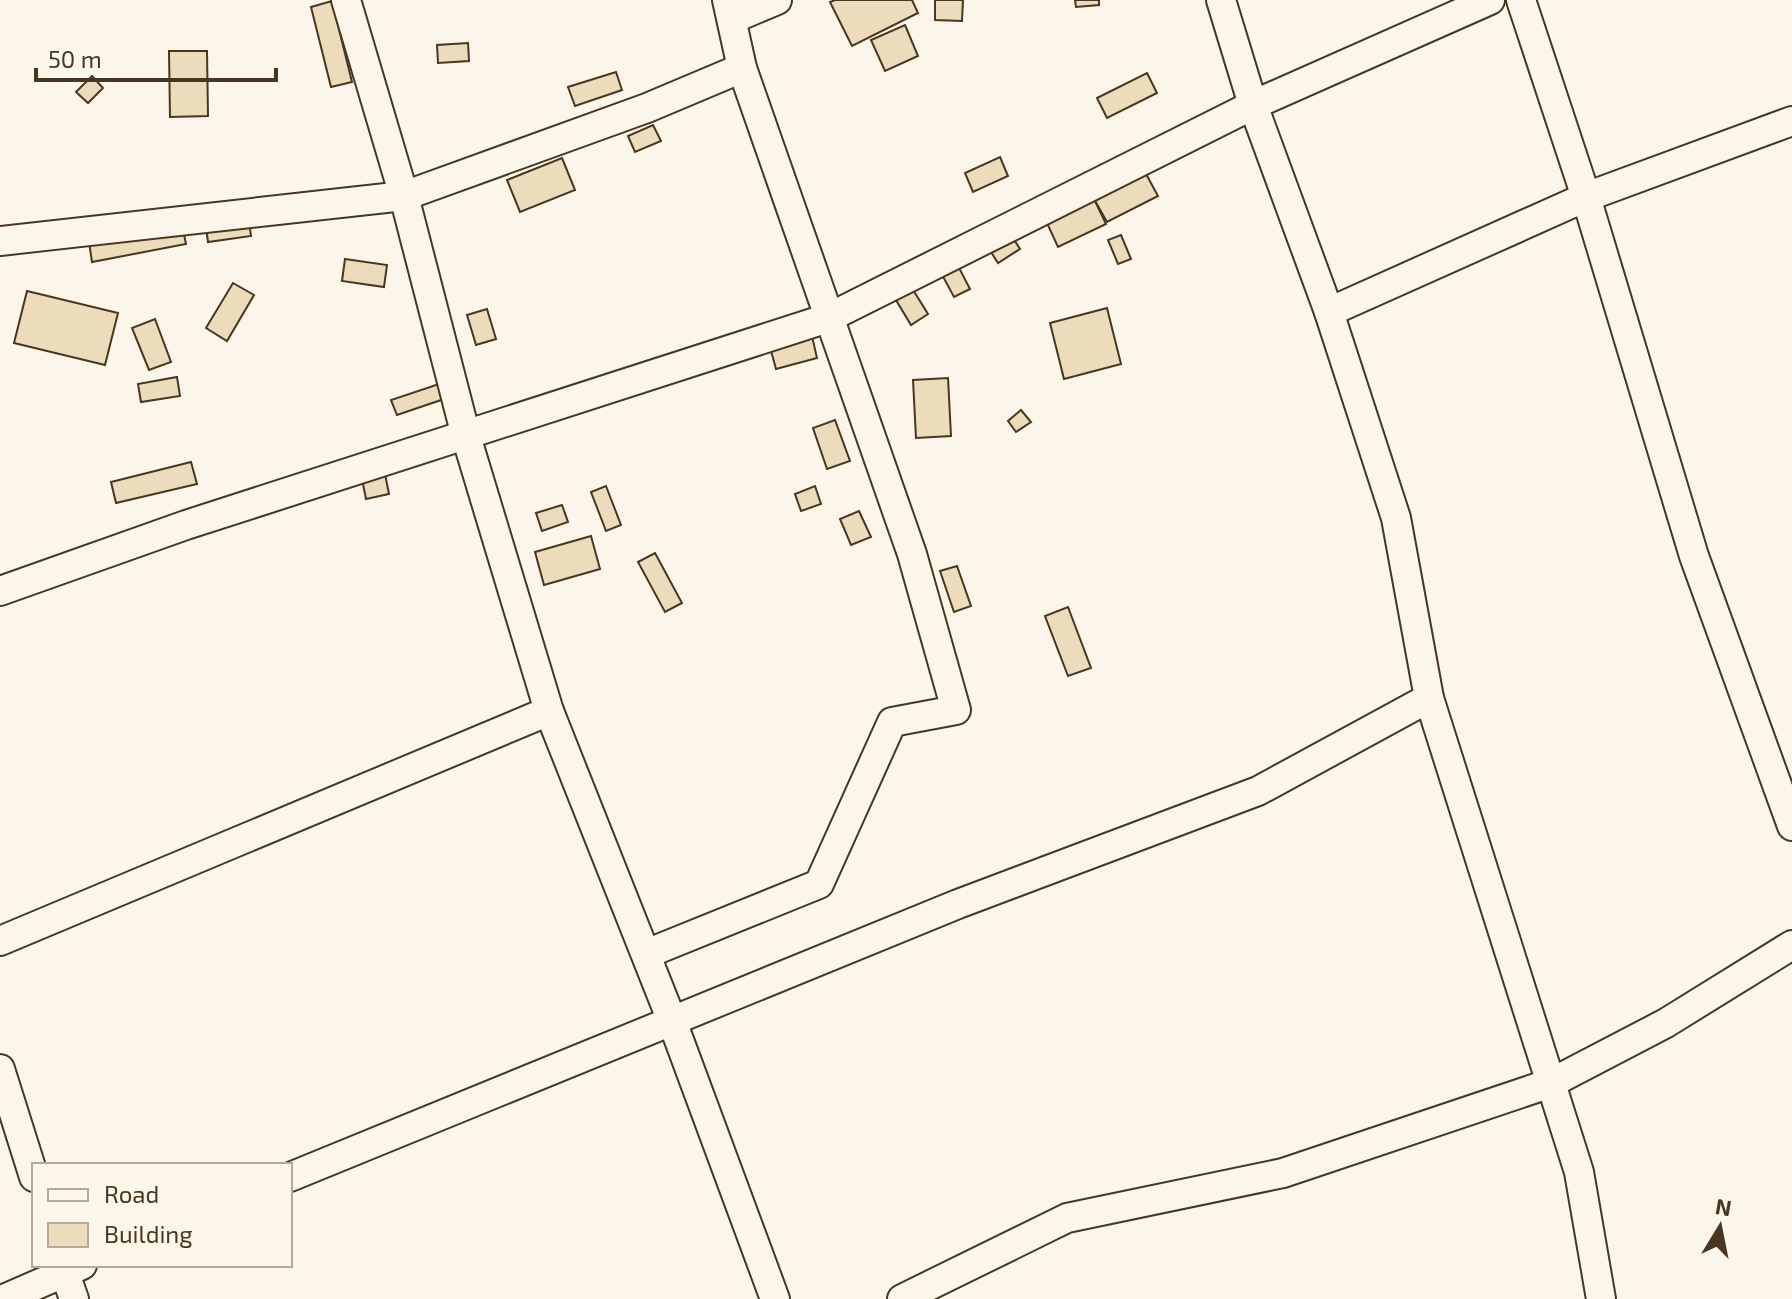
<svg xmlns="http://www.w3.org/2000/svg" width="1792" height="1299" font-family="'Exo 2',sans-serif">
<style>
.building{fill:#ecdcbc;stroke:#4a3520;stroke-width:2}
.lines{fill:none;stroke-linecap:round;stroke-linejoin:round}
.street-casing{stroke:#4a3520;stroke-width:32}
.street{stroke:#fbf6e9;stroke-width:28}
</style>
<rect width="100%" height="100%" fill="#fbf6e9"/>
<!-- building -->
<g class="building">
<path d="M835,0H912L918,13L852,46L830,2Z"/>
<path d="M935,0H963L962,21L935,20Z"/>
<path d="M1075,0H1099V5L1076,7Z"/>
<path d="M332,1L352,82L331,87L311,7Z"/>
<path d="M905,25L918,56L885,71L871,40Z"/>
<path d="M468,43L469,61L438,63L437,45Z"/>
<path d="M169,51H207L208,116L170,117Z"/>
<path d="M616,72L622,90L575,106L568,87Z"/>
<path d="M1147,73L1157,93L1107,118L1097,98Z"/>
<path d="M92,76L103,88L88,103L76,92Z"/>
<path d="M653,125L661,141L635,152L628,136Z"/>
<path d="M1000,157L1008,176L973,192L965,173Z"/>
<path d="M562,158L575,190L520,212L507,180Z"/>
<path d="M1145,172L1158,196L1107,222L1094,199Z"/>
<path d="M1094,199L1106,224L1058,247L1046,221Z"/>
<path d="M248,214L251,236L208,242L205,220Z"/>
<path d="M182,225L186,244L92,262L89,242Z"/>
<path d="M1011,235L1020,249L998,263L989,249Z"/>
<path d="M1121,235L1131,259L1118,264L1108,240Z"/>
<path d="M345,259L387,265L384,287L342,281Z"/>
<path d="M956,262L970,289L954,297L940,271Z"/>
<path d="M233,283L254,295L227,341L206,328Z"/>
<path d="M910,285L928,314L911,325L893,295Z"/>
<path d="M27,291L118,313L105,365L14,343Z"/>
<path d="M1107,308L1121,364L1064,379L1050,323Z"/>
<path d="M487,309L496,339L476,345L467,315Z"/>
<path d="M155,319L171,362L149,370L132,328Z"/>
<path d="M812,336L817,358L776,369L770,347Z"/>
<path d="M177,377L180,396L141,402L138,384Z"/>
<path d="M948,378L951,436L916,438L913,380Z"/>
<path d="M442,383L447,398L397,415L391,400Z"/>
<path d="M1021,410L1031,422L1016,432L1008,421Z"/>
<path d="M835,420L850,461L827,469L813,428Z"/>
<path d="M191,462L197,484L116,503L111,482Z"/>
<path d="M385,474L389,494L366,499L362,479Z"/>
<path d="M606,486L621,525L606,531L591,492Z"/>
<path d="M815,486L821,504L801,511L795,494Z"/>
<path d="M562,505L568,522L542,531L536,513Z"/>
<path d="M859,511L871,537L851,545L840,519Z"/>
<path d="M591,536L600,569L544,585L535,552Z"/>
<path d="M655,553L682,603L665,612L638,562Z"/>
<path d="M957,566L971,606L954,612L940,571Z"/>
<path d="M1068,607L1091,668L1068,676L1045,616Z"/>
</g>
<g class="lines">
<defs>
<g id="street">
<path d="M346,0L404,196L466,436L549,711L672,1021L775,1299"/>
<path d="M1221,0L1253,105L1329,312L1396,518L1429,698L1579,1172L1601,1299"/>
<path d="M1521,0L1586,197L1694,556L1792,826"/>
<path d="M732,19L777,0"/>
<path d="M0,241L404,196L647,108L742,68"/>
<path d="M1329,312L1586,197L1792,121"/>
<path d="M0,591L186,525L828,318L1253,105L1490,0"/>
<path d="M0,941L549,711"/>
<path d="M646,954L819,884L892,722L956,710L912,554L742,68L727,0"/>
<path d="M0,1069L34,1177"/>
<path d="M290,1177L958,904L1258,791L1429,698"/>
<path d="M62,1265L74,1299"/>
<path d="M4,1299L82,1265"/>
<path d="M902,1299L1067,1218L1283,1173L1551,1083L1666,1023L1792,945"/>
</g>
</defs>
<!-- street casing -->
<use href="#street" class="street-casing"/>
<!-- street -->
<use href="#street" class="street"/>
</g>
<!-- legend -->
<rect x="32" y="1163" width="260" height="104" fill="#fbf6e9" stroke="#b4a999" stroke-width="2"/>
<rect x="48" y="1189" width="40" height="12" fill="#fbf6e9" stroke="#b4a999" stroke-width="2"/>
<text x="104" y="1203" font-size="24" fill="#4a3520">Road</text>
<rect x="48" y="1223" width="40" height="24" fill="#ecdcbc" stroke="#b4a999" stroke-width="2"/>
<text x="104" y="1243" font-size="24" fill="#4a3520">Building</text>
<!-- north arrow -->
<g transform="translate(1720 1227) rotate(10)" stroke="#fbf6e9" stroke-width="6" paint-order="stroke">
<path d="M0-6L14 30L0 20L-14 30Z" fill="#4a3520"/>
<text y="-12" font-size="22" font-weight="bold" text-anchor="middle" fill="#4a3520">N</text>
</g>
<!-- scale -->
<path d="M36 68v12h240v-12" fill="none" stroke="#4a3520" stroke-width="4"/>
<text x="48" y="68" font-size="24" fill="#4a3520" stroke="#fbf6e9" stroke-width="6" paint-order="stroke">50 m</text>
</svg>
